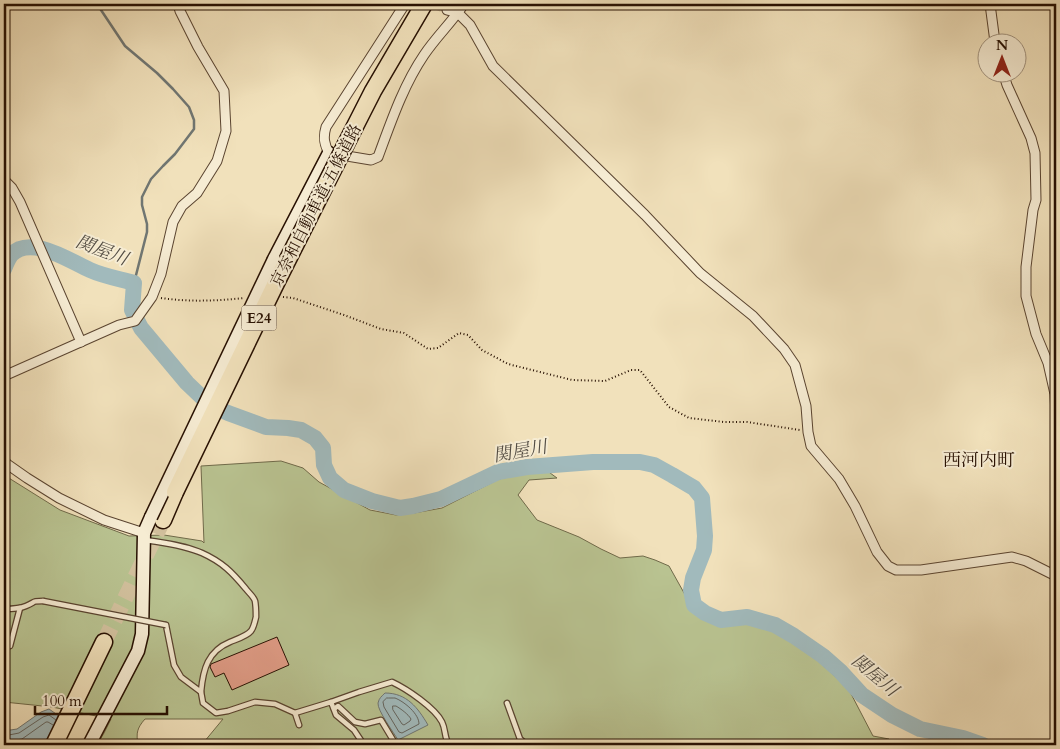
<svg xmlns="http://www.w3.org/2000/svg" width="1060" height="749" font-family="Cardo,'Noto Serif JP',serif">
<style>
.green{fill:#b9c391;stroke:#706a4a}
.water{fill:#a1babc;stroke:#707672}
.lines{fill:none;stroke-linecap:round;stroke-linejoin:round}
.shore{stroke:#64655f;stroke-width:1}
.stream{stroke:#707672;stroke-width:2.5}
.river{stroke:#a1babc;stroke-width:16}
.building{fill:#e39e89;stroke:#271002}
.street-tunnel{stroke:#d3c29f;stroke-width:9;stroke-dasharray:9 4.5;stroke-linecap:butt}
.highway-tunnel{stroke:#d3c29f;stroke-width:16;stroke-dasharray:16 8;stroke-linecap:butt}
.lane-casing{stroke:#5a4430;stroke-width:7}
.street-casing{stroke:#5a4430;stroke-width:11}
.secondary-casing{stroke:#271002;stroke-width:15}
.highway-casing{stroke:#271002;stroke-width:19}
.path{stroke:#271002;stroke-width:2;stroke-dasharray:1 2.5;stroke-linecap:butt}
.lane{stroke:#f6ecd3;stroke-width:4.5}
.street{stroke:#f6ecd3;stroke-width:9}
.secondary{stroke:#f6ecd3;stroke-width:12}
.highway{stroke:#f1e1bb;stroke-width:16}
.lane-bridge-casing{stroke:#5a4430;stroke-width:7;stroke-linecap:butt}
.secondary-bridge-casing{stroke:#271002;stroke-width:15;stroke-linecap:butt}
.highway-bridge-casing{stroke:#271002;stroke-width:19;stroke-linecap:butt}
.lane-bridge{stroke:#f6ecd3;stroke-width:4.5}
.secondary-bridge{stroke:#f6ecd3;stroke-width:12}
.highway-bridge{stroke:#f1e1bb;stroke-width:16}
.labels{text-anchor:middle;stroke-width:4;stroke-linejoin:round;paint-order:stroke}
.shield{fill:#f6ecd3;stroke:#655241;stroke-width:1}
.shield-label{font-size:15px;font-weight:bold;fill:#271002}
.street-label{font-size:16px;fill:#271002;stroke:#f6ecd3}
.water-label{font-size:18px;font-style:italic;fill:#524c43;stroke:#f6ecd3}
.neighbourhood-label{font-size:18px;fill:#271002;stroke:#f6ecd3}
</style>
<rect width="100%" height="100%" fill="#f1e1bb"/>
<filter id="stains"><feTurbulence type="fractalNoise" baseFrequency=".004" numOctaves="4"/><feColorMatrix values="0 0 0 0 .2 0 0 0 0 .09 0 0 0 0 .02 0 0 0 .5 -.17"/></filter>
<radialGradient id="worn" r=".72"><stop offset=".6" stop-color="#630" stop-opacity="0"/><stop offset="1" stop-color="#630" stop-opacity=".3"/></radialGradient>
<!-- green -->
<path class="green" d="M281,461L303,468L319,482L370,510L396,515L414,513L442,508L499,479L527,473L546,470L557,478L529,480L518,495L537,520L579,537L601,549L620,558L643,556L655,560L669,566L688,600L700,617L717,623L751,624L763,625L774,631L792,642L816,659L848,688L873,736L889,739L895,745H203L204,742L223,719H145C137,728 136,733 138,745H97L104,733L111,719L52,707L4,702V475L60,510L129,536L164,535L202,541L204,543L201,466Z"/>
<!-- water -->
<g class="water">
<path d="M385,693C407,693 418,708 428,725L398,740C394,733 377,710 378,703C379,698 382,696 385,693Z"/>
<path d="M49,709L72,725L63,745H4V731L17,729L41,712Z"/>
</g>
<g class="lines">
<!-- shore -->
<g class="shore">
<path d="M387,698C389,698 393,698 395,698C405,702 419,714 419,724L402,733L399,732L384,707L383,702Z"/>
<path d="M393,706H396C401,709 408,714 411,719L410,721L404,725L402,724L393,710Z"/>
<path d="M4,736L19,733L43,717L49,715L56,720"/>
<path d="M4,742L22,739L46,722H48L53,725"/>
</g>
<!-- stream -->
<path class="stream" d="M97,4L125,46L157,73L173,89L189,107L194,120V129L175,154L163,166L151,179L142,197V205L147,224V232L134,283"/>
<!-- river -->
<path class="river" d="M4,269C6,264 8,259 11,255C30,234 70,261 90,270C103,276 120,279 134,283L132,310L141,328L187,383L210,405L228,413L266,427L288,428L301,430L315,438L323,448L324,465L330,478L344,490L372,501L400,508L413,506L441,499L498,472L527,467L593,462H640L654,465L672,475L694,488L702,498L705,536L704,550L693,578L691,590L694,605L705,613L721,620L747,617L775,625L794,636L823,656L840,671L862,695L892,715L920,729L963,738L983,745"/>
</g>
<!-- building -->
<path class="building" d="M277,637L289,665L232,690L224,673L215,677L210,667L211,664Z"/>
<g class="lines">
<!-- street-tunnel -->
<path class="street-tunnel" d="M434,4L447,10"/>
<!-- highway-tunnel -->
<path class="highway-tunnel" d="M104,642L163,520"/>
<defs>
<g id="lane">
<path d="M146,540C164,543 184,545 202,553C222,562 232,572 246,589C249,593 254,597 255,601C256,606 256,612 256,617C255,621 254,627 251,631C247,636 237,639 230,642C208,651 203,669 201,692L181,677L174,665L166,625"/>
<path d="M4,609C11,609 19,609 26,606C36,602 31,601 43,601"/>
<path d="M4,644L10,646L20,608"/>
<path d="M201,692L203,703L216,713L228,711L255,702L275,704L295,713L299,725"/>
<path d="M331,702L359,692L392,682C407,689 435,708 442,722C446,730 444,737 449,745"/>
<path d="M507,703L520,739L527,745"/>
<path d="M334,709L338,706L355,722L365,724L381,720L396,745"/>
<path d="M295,713L331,702L336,715L354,730L364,745"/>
</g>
<g id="street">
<path d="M405,4L326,127C323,137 324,144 329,153L371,160L378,157C391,122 403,86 424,55C436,37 452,22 464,4"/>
<path d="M990,4L995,42"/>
<path d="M447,10L458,13L470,25L493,66L645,215L700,273L753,316L784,349L795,365L806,406L808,432L811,446L839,479L855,506L877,552L888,566L896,570H921L1012,557L1026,561L1056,576"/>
<path d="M1003,72L1007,85L1031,138L1035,153L1036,200L1033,210L1026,267V296L1036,334L1048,363L1055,394L1056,415"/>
<path d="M4,180L12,188L20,202L81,342"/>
<path d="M4,376L119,325L135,321L152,297L161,274L173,222L182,206L197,193L217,161L226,131L224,91L198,47L180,11L178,4"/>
<path d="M4,460L7,464L27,478L59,498L104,520L144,533"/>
</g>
<g id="secondary">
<path d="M274,259L329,153"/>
<path d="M89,745L138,651L142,634L144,533L151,517"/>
</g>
<g id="highway">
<path d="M346,144L373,91L424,4"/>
<path d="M163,520L175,492"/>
<path d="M54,745L104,642"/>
</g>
</defs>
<!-- lane casing -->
<use href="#lane" class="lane-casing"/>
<!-- street casing -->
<use href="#street" class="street-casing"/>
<!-- secondary casing -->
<use href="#secondary" class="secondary-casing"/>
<!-- highway casing -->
<use href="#highway" class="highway-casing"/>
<!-- path -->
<g class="path">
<path d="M283,297L293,298L344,315L381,329L404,333L428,349L438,348L459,333L468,335L482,350L508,364L572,380L605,381L631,370H640L669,407L689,418L724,422H747L800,430"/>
<path d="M161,298C189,302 216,301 244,298"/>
</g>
<!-- lane -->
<use href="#lane" class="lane"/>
<!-- street -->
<use href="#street" class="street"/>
<!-- secondary -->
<use href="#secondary" class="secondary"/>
<!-- highway -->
<use href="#highway" class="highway"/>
<defs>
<path id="lane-bridge" d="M43,601L166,625"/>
<path id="secondary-bridge" d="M151,517L274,259"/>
<path id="highway-bridge" d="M175,492L275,285L346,144"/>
</defs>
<!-- lane-bridge casing -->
<use href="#lane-bridge" class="lane-bridge-casing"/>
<!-- secondary-bridge casing -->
<use href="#secondary-bridge" class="secondary-bridge-casing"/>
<!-- highway-bridge casing -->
<use href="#highway-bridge" class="highway-bridge-casing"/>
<!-- lane-bridge -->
<use href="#lane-bridge" class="lane-bridge"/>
<!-- secondary-bridge -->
<use href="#secondary-bridge" class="secondary-bridge"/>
<!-- highway-bridge -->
<use href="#highway-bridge" class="highway-bridge"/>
</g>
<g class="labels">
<!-- shield labels -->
<rect class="shield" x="241.5" y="305.5" width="35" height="25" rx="4"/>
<g class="shield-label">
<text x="259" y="323">E24</text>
</g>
<!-- street labels -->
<g class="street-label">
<text transform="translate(315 205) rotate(-63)" y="6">京奈和自動車道;五條道路</text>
</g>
<!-- water labels -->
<g class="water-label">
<text transform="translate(102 250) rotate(21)" y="6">関屋川</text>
<text transform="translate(520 451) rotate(-10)" y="6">関屋川</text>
<text transform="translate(875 675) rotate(40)" y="6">関屋川</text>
</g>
<!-- neighbourhood labels -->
<g class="neighbourhood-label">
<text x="979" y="466">西河内町</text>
</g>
</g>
<!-- margin -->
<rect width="1060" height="749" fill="none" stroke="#f1e1bb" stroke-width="20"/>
<rect x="5" y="5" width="1050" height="739" fill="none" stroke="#271002" stroke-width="2.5"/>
<rect x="10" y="10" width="1040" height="729" fill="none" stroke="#271002"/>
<!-- north arrow -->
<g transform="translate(1002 58)"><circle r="24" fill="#f6ecd3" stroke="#a3947f"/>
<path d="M0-4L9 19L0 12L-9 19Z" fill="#8f2418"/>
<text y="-8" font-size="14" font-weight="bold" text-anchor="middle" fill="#271002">N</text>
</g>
<!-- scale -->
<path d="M35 706v8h132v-8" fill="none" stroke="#271002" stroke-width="2.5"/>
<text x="42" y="706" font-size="15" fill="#271002" stroke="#f6ecd3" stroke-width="4" paint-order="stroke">100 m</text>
<rect width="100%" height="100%" filter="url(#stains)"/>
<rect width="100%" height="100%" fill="url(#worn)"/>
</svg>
